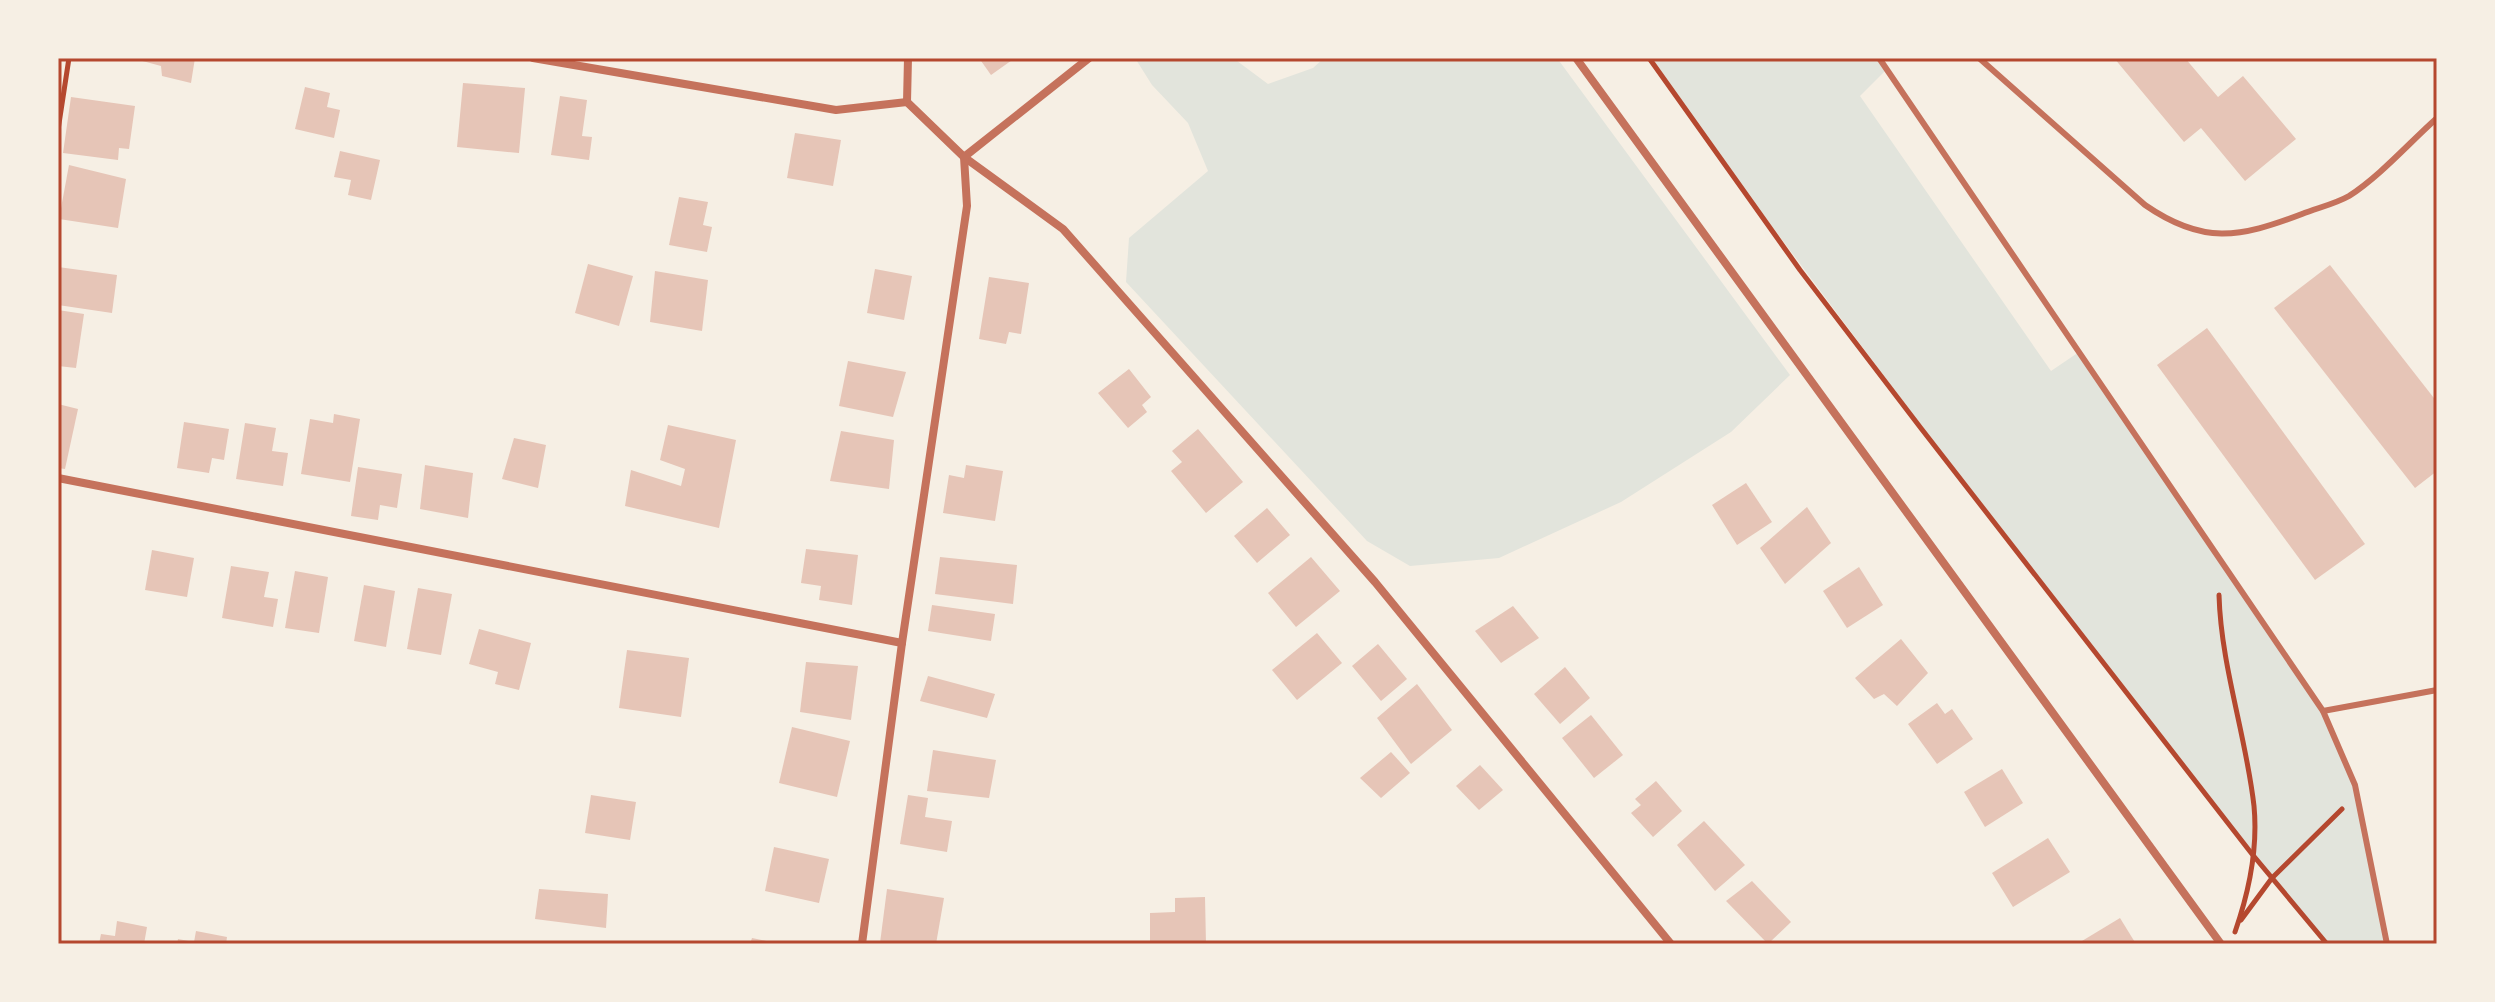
<svg xmlns="http://www.w3.org/2000/svg" width="2495" height="1002" font-family="'DejaVu Sans',sans-serif">
<style>
.green{fill:#e2e4dc}
.building{fill:#e6c5b7}
.lines{fill:none;stroke-linecap:round;stroke-linejoin:round}
.path{stroke:#b5482f;stroke-width:5}
.service{stroke:#c5725c;stroke-width:6}
.minor{stroke:#c5725c;stroke-width:8}
.neatline{fill:none;stroke:#b5482f;stroke-width:3}
</style>
<rect width="100%" height="100%" fill="#f6efe4"/>
<!-- green -->
<g class="green">
<path d="M1135,58H1233L1268,84L1313,68L1324,58H1557L1790,375L1731,432L1621,502L1499,558L1410,566L1367,541L1126,282L1129,238L1208,171L1188,123L1152,85Z"/>
<path d="M1646,58H1879L1887,69L1860,96L2051,371L2079,352L2323,711L2355,785L2387,944H2327L2252,854L1956,472Z"/>
</g>
<!-- building -->
<g class="building">
<path d="M195,58L191,83L162,76L161,66L135,59Z"/>
<path d="M979,58H1015L991,75Z"/>
<path d="M2114,58H2185L2218,97L2243,76L2296,139L2245,181L2201,128L2184,142Z"/>
<path d="M463,83L525,88L519,153L457,147Z"/>
<path d="M305,87L330,93L327,107L340,110L334,138L295,129Z"/>
<path d="M560,96L587,100L582,136L592,137L589,160L551,155Z"/>
<path d="M71,97L135,106L129,149L119,148L118,160L63,153Z"/>
<path d="M795,133L841,140L833,186L787,178Z"/>
<path d="M340,151L380,160L371,200L348,195L351,180L334,177Z"/>
<path d="M69,165L126,179L118,228L59,219Z"/>
<path d="M679,197L708,202L703,225L712,227L707,252L669,245Z"/>
<path d="M588,264L633,276L619,326L575,313Z"/>
<path d="M2330,265L2437,402V471L2415,488L2274,308Z"/>
<path d="M58,267L117,275L112,313L58,305Z"/>
<path d="M875,269L912,276L904,320L867,313Z"/>
<path d="M655,271L708,280L702,331L650,322Z"/>
<path d="M989,277L1029,283L1021,334L1009,332L1006,344L979,339Z"/>
<path d="M58,310L84,314L76,368L58,366Z"/>
<path d="M2207,328L2365,544L2315,580L2157,365Z"/>
<path d="M848,361L906,372L893,417L839,406Z"/>
<path d="M1129,369L1151,397L1142,405L1147,412L1128,428L1098,393Z"/>
<path d="M58,404L78,409L65,469L58,468Z"/>
<path d="M334,414L360,419L350,482L301,474L310,419L333,423Z"/>
<path d="M184,422L229,429L224,460L212,458L209,473L177,468Z"/>
<path d="M245,423L276,428L272,451L288,453L283,486L236,479Z"/>
<path d="M668,425L736,440L719,528L625,506L631,470L681,486L685,469L660,460Z"/>
<path d="M1198,429L1243,482L1206,513L1171,471L1182,462L1172,451Z"/>
<path d="M841,431L894,440L889,489L830,481Z"/>
<path d="M514,438L546,445L538,488L502,479Z"/>
<path d="M425,465L473,473L468,518L420,509Z"/>
<path d="M966,465L1003,471L995,521L943,513L949,475L964,478Z"/>
<path d="M358,467L402,474L397,508L380,505L378,520L351,516Z"/>
<path d="M1746,483L1772,522L1737,545L1712,505Z"/>
<path d="M1807,507L1831,543L1785,584L1760,548Z"/>
<path d="M1267,508L1290,535L1257,563L1234,536Z"/>
<path d="M806,549L858,555L852,605L819,600L821,586L801,583Z"/>
<path d="M152,550L194,558L187,597L145,590Z"/>
<path d="M940,557L1017,565L1013,604L935,594Z"/>
<path d="M1311,557L1340,591L1296,627L1268,593Z"/>
<path d="M231,566L269,572L264,597L278,599L273,627L222,618Z"/>
<path d="M1859,567L1883,605L1847,628L1823,591Z"/>
<path d="M295,571L328,577L319,633L285,628Z"/>
<path d="M364,585L395,591L386,647L354,641Z"/>
<path d="M418,588L452,594L441,655L407,649Z"/>
<path d="M932,605L995,614L991,641L928,631Z"/>
<path d="M1513,606L1539,638L1501,663L1475,631Z"/>
<path d="M479,629L531,643L519,690L495,684L498,672L469,664Z"/>
<path d="M1317,633L1342,663L1297,700L1272,670Z"/>
<path d="M1901,639L1928,673L1897,706L1884,694L1874,699L1855,678Z"/>
<path d="M1378,644L1407,679L1381,701L1352,666Z"/>
<path d="M627,650L689,658L681,717L619,708Z"/>
<path d="M806,662L858,666L851,720L800,712Z"/>
<path d="M1565,667L1590,698L1560,724L1534,694Z"/>
<path d="M928,676L995,694L987,718L920,701Z"/>
<path d="M1417,684L1452,730L1411,764L1377,718Z"/>
<path d="M1937,703L1945,714L1952,709L1973,739L1937,764L1908,724Z"/>
<path d="M1591,715L1623,755L1594,778L1562,738Z"/>
<path d="M792,727L850,741L837,797L779,783Z"/>
<path d="M933,750L996,760L989,798L927,791Z"/>
<path d="M1391,752L1410,773L1381,798L1360,778Z"/>
<path d="M1480,765L1503,790L1479,810L1456,786Z"/>
<path d="M2002,769L2023,803L1985,827L1964,792Z"/>
<path d="M1656,781L1682,811L1653,837L1631,813L1641,805L1635,799Z"/>
<path d="M591,795L636,802L630,840L585,833Z"/>
<path d="M908,795L928,798L925,817L952,821L947,852L900,844Z"/>
<path d="M1704,821L1745,865L1715,891L1677,845Z"/>
<path d="M2048,838L2070,872L2013,907L1992,873Z"/>
<path d="M774,847L829,859L819,903L765,891Z"/>
<path d="M1752,881L1791,922L1768,944L1726,901Z"/>
<path d="M539,889L608,894L606,928L535,919Z"/>
<path d="M887,889L944,898L936,944L880,943Z"/>
<path d="M1205,897L1206,944H1150V913L1175,912V898Z"/>
<path d="M2120,918L2136,944H2077Z"/>
<path d="M117,921L147,927L144,944H99L101,934L115,936Z"/>
<path d="M196,931L227,937L226,944H177L178,939L194,942Z"/>
<path d="M752,938L776,943L775,944H750Z"/>
</g>
<g class="lines">
<!-- path -->
<g class="path">
<path d="M1649,58L1800,270L1920,427L2252,854L2327,944"/>
<path d="M58,130L69,58"/>
<path d="M2219,595C2221,666 2246,735 2254,806C2258,848 2249,892 2235,932"/>
<path d="M2241,920L2272,878L2342,809"/>
</g>
<!-- service -->
<g class="service">
<path d="M1879,58L2323,711L2355,785L2387,944"/>
<path d="M1979,58L2145,205C2203,245 2239,238 2302,214C2317,208 2335,204 2349,196C2380,176 2409,143 2437,118"/>
<path d="M2323,711L2437,690"/>
</g>
<!-- minor -->
<g class="minor">
<path d="M533,58L836,110L907,102"/>
<path d="M908,58L907,102L964,157L1063,229L1375,582L1671,944"/>
<path d="M1576,58L2221,944"/>
<path d="M58,478L902,643"/>
<path d="M862,944L902,643L967,206L964,157L1089,58"/>
</g>
</g>
<!-- border -->
<rect width="2495" height="1002" fill="none" stroke="#f6efe4" stroke-width="120"/>
<rect x="60" y="60" width="2375" height="882" class="neatline"/>
</svg>
